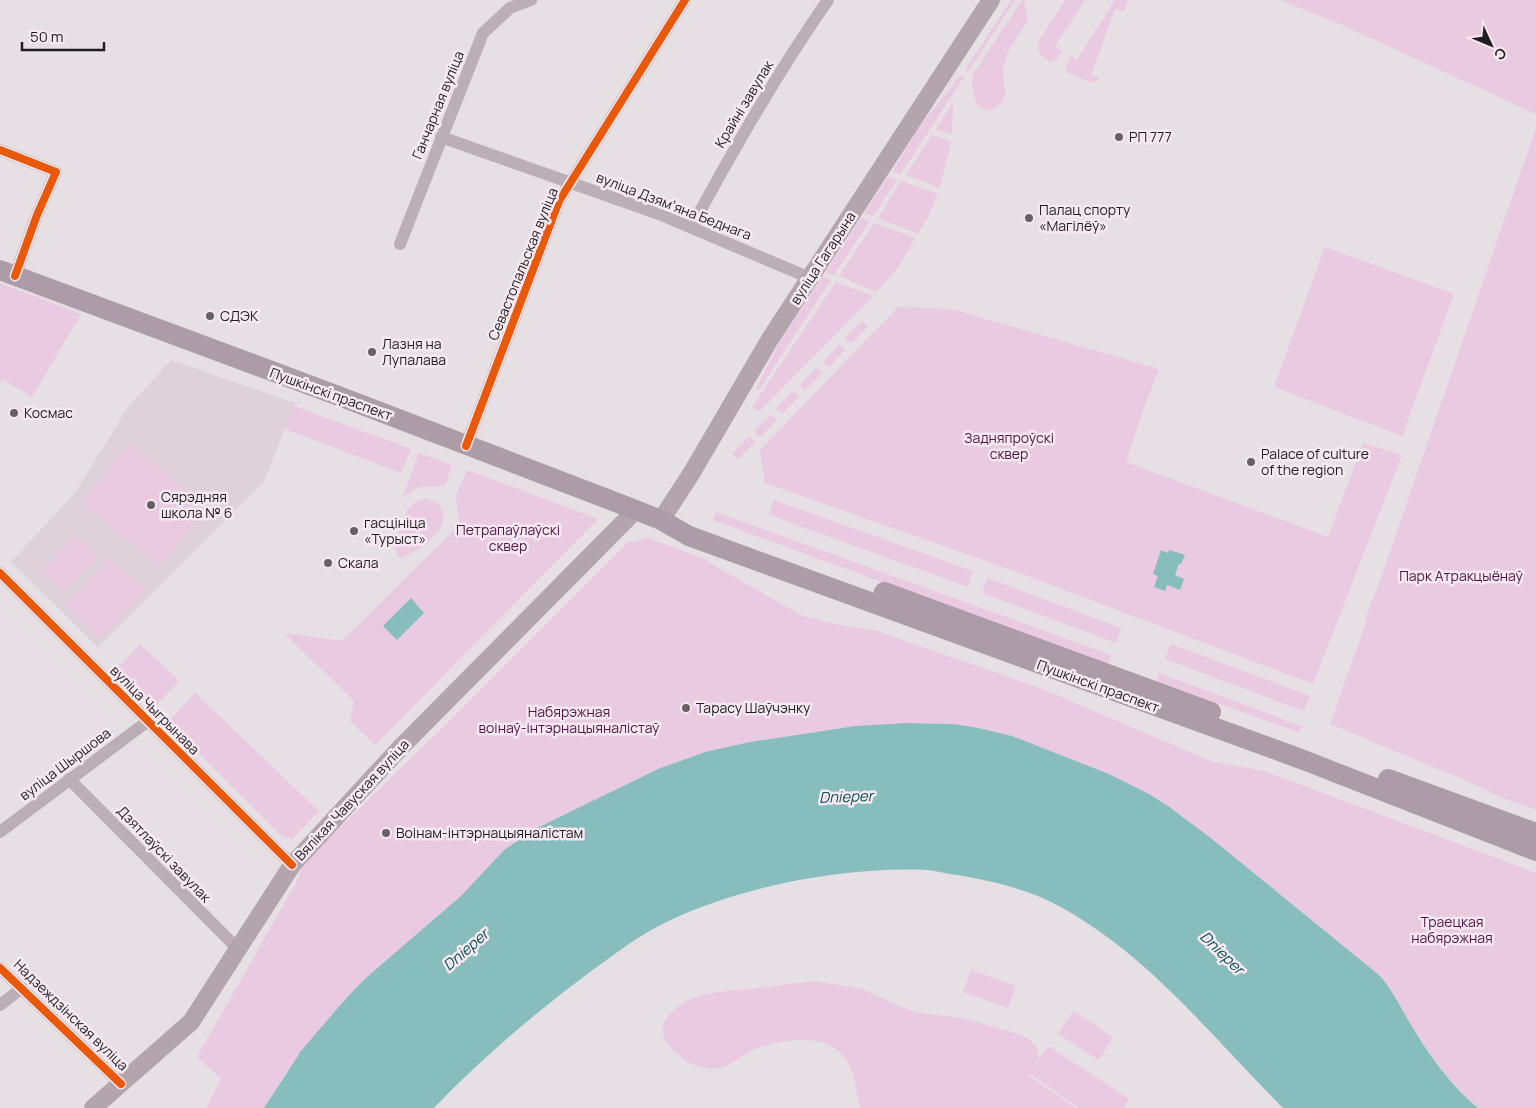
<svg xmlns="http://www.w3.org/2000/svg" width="1536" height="1108" font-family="Manrope,sans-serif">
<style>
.built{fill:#ded1da}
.green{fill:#e9cae0}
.water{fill:#88bdbe}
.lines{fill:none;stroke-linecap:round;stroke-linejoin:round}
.minor{stroke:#bbaeb7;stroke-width:12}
.secondary{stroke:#b3a4ae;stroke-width:18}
.primary{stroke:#ac9ca8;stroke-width:20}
.cycleway-casing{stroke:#f6e9f2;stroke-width:11}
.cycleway{stroke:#e8590c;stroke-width:8}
.poi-dot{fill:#666165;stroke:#f6e9f2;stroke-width:2}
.labels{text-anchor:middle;stroke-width:5;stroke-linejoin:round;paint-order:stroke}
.street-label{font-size:14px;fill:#211d20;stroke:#f6e9f2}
.poi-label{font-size:14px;fill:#211d20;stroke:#f6e9f2;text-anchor:start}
.park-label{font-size:14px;fill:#521646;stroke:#f6e9f2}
.water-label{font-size:15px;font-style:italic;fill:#095151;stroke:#f6e9f2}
</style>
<rect width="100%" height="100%" fill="#e6dfe4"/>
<!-- built -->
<path class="built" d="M171,360L295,403L264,481L98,647L11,562L75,493L128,407Z"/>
<!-- green -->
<g class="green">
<path d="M1011,0H1015L968,72L965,70Z"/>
<path d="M1022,0H1024L1028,20L1008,52L1003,67L1005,94L1003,101C988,117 975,111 973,90C972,84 971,79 973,74Z"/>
<path d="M1065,0H1085L1055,46L1062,51L1056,60L1051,62C1042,58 1035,51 1039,41Z"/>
<path d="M1115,0H1128L1124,11L1115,9L1091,75L1098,77L1099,80L1092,83L1067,72L1065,70L1071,56L1077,60Z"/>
<path d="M1280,0H1536V114L1340,24Z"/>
<path d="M961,75L964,77L900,175L893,171L919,127Z"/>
<path d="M953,102L952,135L936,129Z"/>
<path d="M1536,128V810L1498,796L1481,787L1330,724L1367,620L1365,619L1380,581Z"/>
<path d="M932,135L951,141L940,188L906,175Z"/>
<path d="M889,176L897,180L873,216L864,213Z"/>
<path d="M901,181L937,194L928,217L918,234L878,218Z"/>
<path d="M861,218L870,221L834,275L826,272Z"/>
<path d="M874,223L915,238L898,268L876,292L839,276Z"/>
<path d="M1325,247L1454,294L1402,436L1274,387Z"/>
<path d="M823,276L831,280L759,390L756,389L780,341Z"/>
<path d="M836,282L873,296L760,411L752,407Z"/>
<path d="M0,283L81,314L32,397L2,379L0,383Z"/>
<path d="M898,307L951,309L1159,369L1142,413L1126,462L1328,537L1363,443L1402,455L1313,684L1017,572L765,483L760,450Z"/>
<path d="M862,321L868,326L851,344L845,338Z"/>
<path d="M840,344L845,350L829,367L823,362Z"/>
<path d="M816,368L822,373L805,391L800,385Z"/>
<path d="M793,391L799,397L782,414L776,408Z"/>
<path d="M294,406L411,449L401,473L285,429Z"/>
<path d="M771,414L777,420L760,437L754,431Z"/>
<path d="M749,436L755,442L738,459L732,454Z"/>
<path d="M129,444L207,508L159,566L81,503Z"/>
<path d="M419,453L452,465L445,485L437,487H419L403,496Z"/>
<path d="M467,470L598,519L375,745L350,721L354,701L284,633L342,641L459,525L456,496Z"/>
<path d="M426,499C433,501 438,503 442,510C452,530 416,551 402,558L398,557L395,544L408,509L415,502Z"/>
<path d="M774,500L973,571L968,587L769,515Z"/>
<path d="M716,512L1111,655L1108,665L713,520Z"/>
<path d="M75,536L98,557L64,592L42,570Z"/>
<path d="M648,538L705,559L715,566L803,616L835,624L877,631L971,664L1040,688L1213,762L1264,771L1536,873V1108H1478C1453,1086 1434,1061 1416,1033C1403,1014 1395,992 1379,975L1212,839L1168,806L1149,794L1109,774L1012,736L974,727L928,723L855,726L750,742L689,757L644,776L539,827L520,839L504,850L461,896L368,976L336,1010L287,1071L264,1108H206L221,1079L197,1057L300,876L298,873L314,853L437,733L627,543Z"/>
<path d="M109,558L145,590L101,639L65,606Z"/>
<path d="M987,578L1121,628L1116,643L982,593Z"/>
<path d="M140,644L179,681L154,707L116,670Z"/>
<path d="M1171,644L1310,696L1304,711L1165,659Z"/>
<path d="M1159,673L1304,727L1298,732L1156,681Z"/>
<path d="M195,693L319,811L292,839L282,836L168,722Z"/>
<path d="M971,970L1016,986L1008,1008L963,992Z"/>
<path d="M815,981L862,989L901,1007L920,1013L963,1018L1019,1034L1029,1039L1037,1048L1039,1057L1033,1068L1048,1046L1129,1099L1123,1108H1079L1030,1074L1029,1076L1076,1108H860C855,1084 853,1054 827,1044C809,1036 771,1041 753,1050C742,1055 731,1066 719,1068C699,1072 675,1057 665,1039C660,1029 664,1019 672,1012C692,992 724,991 751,989C772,987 793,983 815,981Z"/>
<path d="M1073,1011L1113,1037L1099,1060L1058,1034Z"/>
</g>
<!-- water -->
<g class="water">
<path d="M1161,550L1168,553L1169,550L1185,555L1181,564H1179L1175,575L1184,579L1180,590L1167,585L1165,591L1154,587L1158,576L1153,574Z"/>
<path d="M411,598L424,613L397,640L383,626Z"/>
<path d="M907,723L952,724L974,727L1012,736L1109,774L1149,794L1168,806L1212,839L1379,975C1391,988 1399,1004 1408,1020C1427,1052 1449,1084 1478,1108H1283C1212,1037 1149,955 1059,906C1027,889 993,881 957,875C948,874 937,871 927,870C843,866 727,888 653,929C631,941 611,957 590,972C535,1013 482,1058 434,1108H264L301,1051L336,1010L352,992L368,976L461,896L504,850L539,827L658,769L705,752L750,742L829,730L855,726Z"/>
</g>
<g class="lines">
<!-- minor -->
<g class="minor">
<path d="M441,137L659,214L810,278"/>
<path d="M0,150L56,172L37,215L15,276"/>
<path d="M692,226C734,149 777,73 828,0"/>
<path d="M400,244L483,33L510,8L531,0"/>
<path d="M466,446L559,201L685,0"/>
<path d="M0,573L292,865"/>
<path d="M69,779L238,949"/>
<path d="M0,832L148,721"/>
<path d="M0,968L121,1084"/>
<path d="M0,1005L22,988"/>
</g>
<!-- secondary -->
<g class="secondary">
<path d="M661,520L691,474L770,339L991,0"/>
<path d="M93,1108L191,1022L292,865L400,748L636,510"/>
</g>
<!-- primary -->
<g class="primary">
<path d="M0,270L336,395L618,503L661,520L689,536L1301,759L1536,851"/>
<path d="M884,592L1211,712"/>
<path d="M1388,779L1536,833"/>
</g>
<defs>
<g id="cycleway">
<path d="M0,150L56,172L37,215L15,276"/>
<path d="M466,446L559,201L685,0"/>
<path d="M0,573L292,865"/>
<path d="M0,968L121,1084"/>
</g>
</defs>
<!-- cycleway casing -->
<use href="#cycleway" class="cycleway-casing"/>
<!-- cycleway -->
<use href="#cycleway" class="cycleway"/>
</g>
<!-- markers -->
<g class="poi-dot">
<circle cx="1119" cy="137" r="5"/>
<circle cx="1029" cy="218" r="5"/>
<circle cx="210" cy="316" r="5"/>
<circle cx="372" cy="352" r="5"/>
<circle cx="14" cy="413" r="5"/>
<circle cx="1251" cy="462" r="5"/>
<circle cx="151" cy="505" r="5"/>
<circle cx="354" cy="531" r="5"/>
<circle cx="328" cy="563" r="5"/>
<circle cx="686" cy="708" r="5"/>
<circle cx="386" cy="833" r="5"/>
</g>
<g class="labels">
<!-- street labels -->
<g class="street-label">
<text transform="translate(744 104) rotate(-59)" y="5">Крайні завулак</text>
<text transform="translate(438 105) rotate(-68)" y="5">Ганчарная вуліца</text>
<text transform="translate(674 206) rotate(21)" y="5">вуліца Дзямʼяна Беднага</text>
<text transform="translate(823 258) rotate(-57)" y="5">вуліца Гагарына</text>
<text transform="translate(523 264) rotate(-68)" y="5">Севастопальская вуліца</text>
<text transform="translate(331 394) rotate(20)" y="5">Пушкінскі праспект</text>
<text transform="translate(1098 686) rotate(20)" y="5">Пушкінскі праспект</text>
<text transform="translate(155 710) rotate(45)" y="5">вуліца Чыгрынава</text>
<text transform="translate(65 764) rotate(-37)" y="5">вуліца Шыршова</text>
<text transform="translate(352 800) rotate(-47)" y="5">Вялікая Чавуская вуліца</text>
<text transform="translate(164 854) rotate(46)" y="5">Дзятлаўскі завулак</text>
<text transform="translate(71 1015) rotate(44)" y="5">Надзеждзінская вуліца</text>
</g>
<!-- poi labels -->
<g class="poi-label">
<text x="1129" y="142">РП 777</text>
<text x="1039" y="215">Палац спорту<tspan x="1039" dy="16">«Магілёў»</tspan></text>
<text x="220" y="321">СДЭК</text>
<text x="382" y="349">Лазня на<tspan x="382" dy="16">Лупалава</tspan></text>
<text x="24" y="418">Космас</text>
<text x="1261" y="459">Palace of culture<tspan x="1261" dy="16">of the region</tspan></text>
<text x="161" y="502">Сярэдняя<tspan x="161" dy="16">школа № 6</tspan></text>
<text x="364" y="528">гасцініца<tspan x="364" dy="16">«Турыст»</tspan></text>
<text x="338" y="568">Скала</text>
<text x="696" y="713">Тарасу Шаўчэнку</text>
<text x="396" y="838">Воінам-інтэрнацыяналістам</text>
</g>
<!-- park labels -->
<g class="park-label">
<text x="1009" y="443">Задняпроўскі<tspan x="1009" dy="16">сквер</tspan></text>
<text x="508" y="535">Петрапаўлаўскі<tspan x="508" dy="16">сквер</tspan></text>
<text x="1461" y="581">Парк Атракцыёнаў</text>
<text x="569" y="717">Набярэжная<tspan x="569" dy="16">воінаў-інтэрнацыяналістаў</tspan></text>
<text x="1452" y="927">Траецкая<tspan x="1452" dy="16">набярэжная</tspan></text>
</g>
<!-- water labels -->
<g class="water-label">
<text transform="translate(846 797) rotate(-2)" y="5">Dnieper</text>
<text transform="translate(466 950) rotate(-41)" y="5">Dnieper</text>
<text transform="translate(1222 953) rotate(44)" y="5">Dnieper</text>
</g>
</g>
<!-- north arrow -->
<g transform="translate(1491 45) rotate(134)" stroke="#f6e9f2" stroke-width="4" paint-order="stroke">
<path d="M0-4L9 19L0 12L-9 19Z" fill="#211d20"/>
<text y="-8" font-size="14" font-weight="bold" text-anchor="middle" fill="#211d20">С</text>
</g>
<!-- scale -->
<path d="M22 42v8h82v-8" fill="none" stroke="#211d20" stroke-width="2.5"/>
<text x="30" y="42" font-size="15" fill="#211d20" stroke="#f6e9f2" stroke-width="4" paint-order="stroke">50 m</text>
</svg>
